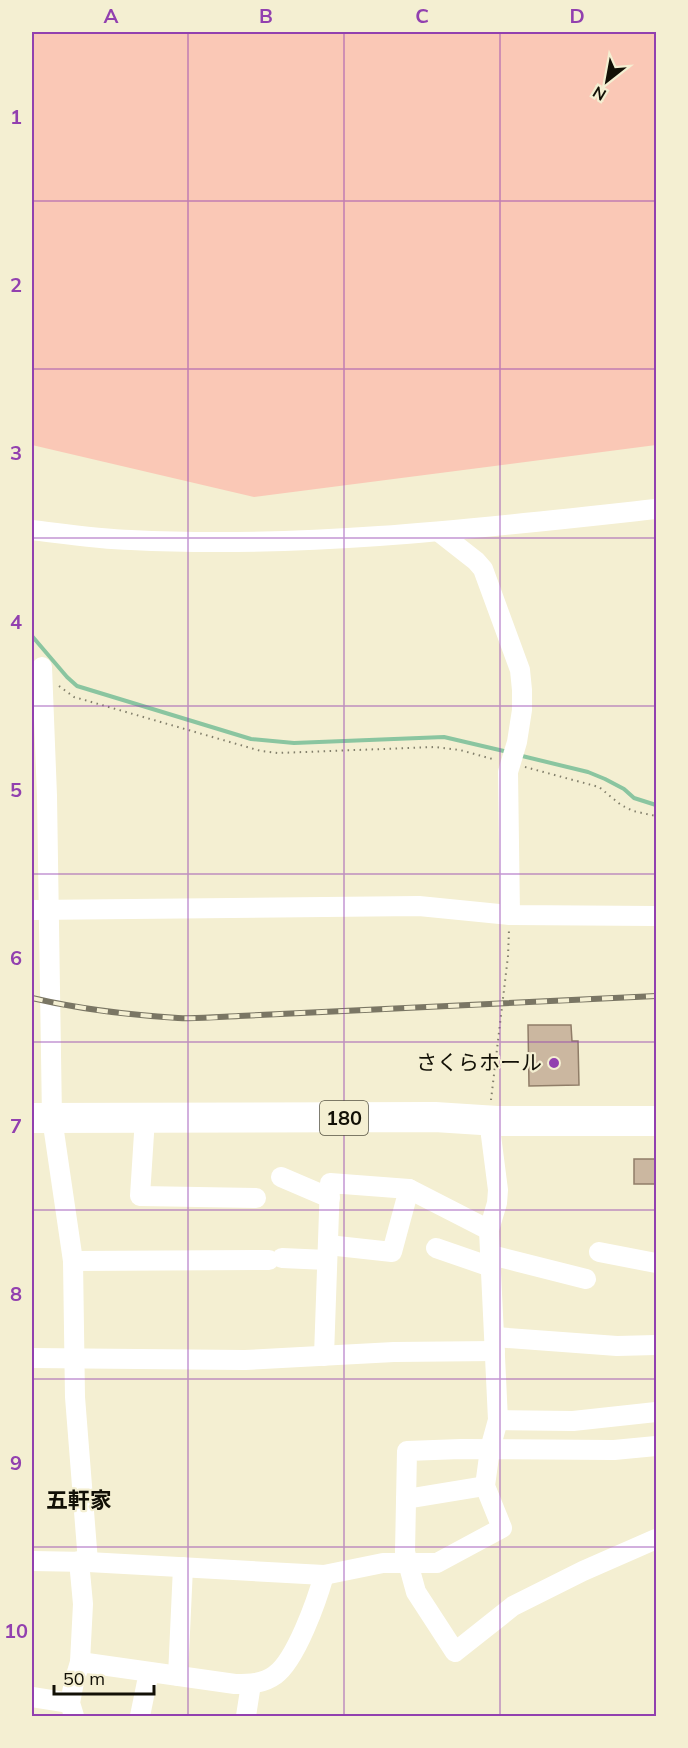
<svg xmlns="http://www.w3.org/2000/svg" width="688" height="1748" font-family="Mulish,'Noto Sans JP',sans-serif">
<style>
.green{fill:#fac8b6}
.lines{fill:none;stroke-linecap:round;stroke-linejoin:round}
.stream{stroke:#8ac5a0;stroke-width:4}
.building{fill:#cbb7a0;stroke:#907d68;stroke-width:1.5}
.path{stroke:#827f6b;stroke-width:2;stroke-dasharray:1.5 4.5;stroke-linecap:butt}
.minor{stroke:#fff;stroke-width:20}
.highway{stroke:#fff;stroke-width:30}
.rail-casing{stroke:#7a7664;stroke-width:6}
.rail{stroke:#f4efd2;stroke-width:4;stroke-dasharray:11;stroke-linecap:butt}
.grid{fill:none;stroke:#9240af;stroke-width:1.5;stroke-opacity:0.55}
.poi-dot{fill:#9240af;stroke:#f4efd2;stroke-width:2}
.labels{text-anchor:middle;stroke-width:4.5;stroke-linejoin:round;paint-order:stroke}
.shield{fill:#f4efd2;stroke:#565343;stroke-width:1.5}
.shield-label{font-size:20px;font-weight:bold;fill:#121006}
.poi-label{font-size:21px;fill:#121006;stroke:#f4efd2;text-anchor:end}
.neighbourhood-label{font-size:22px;font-weight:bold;fill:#121006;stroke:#f4efd2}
.neatline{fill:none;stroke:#9240af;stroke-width:2}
.grid-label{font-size:20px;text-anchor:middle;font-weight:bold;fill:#9240af}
</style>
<rect width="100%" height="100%" fill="#f4efd2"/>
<!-- green -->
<path class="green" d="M32,32H656V445L254,497L32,445Z"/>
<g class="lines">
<!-- stream -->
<g class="stream">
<path d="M32,636L67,677L77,686L251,739L294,743L444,737L508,752"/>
<path d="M518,755L588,772L605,779L624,789L634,798L656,805"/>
</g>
</g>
<!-- building -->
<g class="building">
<path d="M528,1025H571L572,1041H578L579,1085L529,1086Z"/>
<rect x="634" y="1159" width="22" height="25"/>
</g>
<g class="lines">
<!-- path -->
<g class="path">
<path d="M59,686L74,697L261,751L278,753L435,747L460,750L496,760"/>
<path d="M525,767L599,787L621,805L633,811L656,816"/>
<path d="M491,1100L508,956L509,930"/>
</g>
<!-- minor -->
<g class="minor">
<path d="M32,530C65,534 98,539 131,540C306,549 482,528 656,509"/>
<path d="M439,532L476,561L483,569L520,670L522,690V710L517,742L508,772L510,915"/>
<path d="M42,667L47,796L52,1118L73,1261L75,1397L88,1562"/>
<path d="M32,910L419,906L510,915L656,916"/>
<path d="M145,1118L140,1196L256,1198"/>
<path d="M281,1177L330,1198"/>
<path d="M328,1245L392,1252L409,1189"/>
<path d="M436,1248L491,1267"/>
<path d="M599,1252L656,1263"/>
<path d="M491,1255L586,1279"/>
<path d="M282,1258L327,1260"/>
<path d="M73,1261L269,1260"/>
<path d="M495,1337L617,1346L656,1345"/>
<path d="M324,1356L330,1183L409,1189L489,1230"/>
<path d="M32,1358L245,1360L394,1352L495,1351"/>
<path d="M498,1420L573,1421L656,1412"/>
<path d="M656,1446L614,1450L461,1449L407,1451L405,1552L416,1592L455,1652L513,1606L583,1571L656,1539"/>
<path d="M406,1499L485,1486"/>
<path d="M32,1561L88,1562L324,1575L383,1563H437L502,1528L485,1486L490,1449L498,1420L489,1230L497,1203L498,1190L489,1120"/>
<path d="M80,1662L235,1684C249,1684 263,1684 275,1675C296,1660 317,1600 324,1575"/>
<path d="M178,1676L183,1567"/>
<path d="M32,1697L70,1703"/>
<path d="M74,1716L70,1703L74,1682L80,1662L83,1604L79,1561"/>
<path d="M140,1716L149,1672"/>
<path d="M246,1716L251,1684"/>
</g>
<!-- highway -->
<path class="highway" d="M32,1118L435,1117L497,1121H656"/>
<defs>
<path id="rail" d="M32,998C79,1009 130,1015 178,1018C198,1019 219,1017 239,1016L656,996"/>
</defs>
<!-- rail casing -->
<use href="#rail" class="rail-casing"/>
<!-- rail -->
<use href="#rail" class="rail"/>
</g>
<!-- grid -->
<path class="grid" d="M188,32V1716M344,32V1716M500,32V1716M32,201H656M32,369H656M32,538H656M32,706H656M32,874H656M32,1042H656M32,1210H656M32,1379H656M32,1547H656"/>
<!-- markers -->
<circle class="poi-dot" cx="554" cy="1063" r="6"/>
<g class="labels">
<!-- shield labels -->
<rect class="shield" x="320" y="1101" width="48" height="34" rx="4.5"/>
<g class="shield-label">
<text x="344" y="1125">180</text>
</g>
<!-- poi labels -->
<g class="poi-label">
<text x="542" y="1070">さくらホール</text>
</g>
<!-- neighbourhood labels -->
<g class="neighbourhood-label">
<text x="79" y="1508">五軒家</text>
</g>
</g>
<!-- border -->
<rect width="688" height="1748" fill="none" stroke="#f4efd2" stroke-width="66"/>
<!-- north arrow -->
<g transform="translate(607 81) rotate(211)" stroke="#f4efd2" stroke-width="4.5" paint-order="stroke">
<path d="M0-4.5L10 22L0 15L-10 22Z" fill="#121006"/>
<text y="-9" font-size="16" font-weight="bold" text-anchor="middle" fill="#121006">N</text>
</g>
<!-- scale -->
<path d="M54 1685v9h100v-9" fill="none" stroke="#121006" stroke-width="3"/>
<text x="63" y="1685" font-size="18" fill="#121006" stroke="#f4efd2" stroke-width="4.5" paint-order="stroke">50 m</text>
<rect x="33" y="33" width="622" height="1682" class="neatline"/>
<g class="grid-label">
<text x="111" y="23">A</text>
<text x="266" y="23">B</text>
<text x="422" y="23">C</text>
<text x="577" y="23">D</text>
<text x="16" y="124">1</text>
<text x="16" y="292">2</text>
<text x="16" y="460">3</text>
<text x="16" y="629">4</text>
<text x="16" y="797">5</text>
<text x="16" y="965">6</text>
<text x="16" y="1133">7</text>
<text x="16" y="1301">8</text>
<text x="16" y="1470">9</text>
<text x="16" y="1638">10</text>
</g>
</svg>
